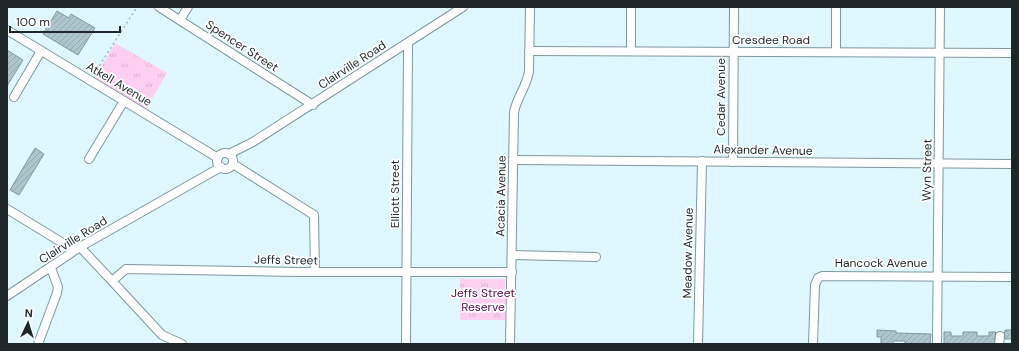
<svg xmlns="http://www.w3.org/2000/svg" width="1019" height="351" font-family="'DM Sans',sans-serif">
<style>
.park{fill:url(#park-tufts)}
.building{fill:url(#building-hatch);stroke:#80989e}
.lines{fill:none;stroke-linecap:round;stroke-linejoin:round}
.minor-casing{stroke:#7f979d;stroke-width:10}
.path{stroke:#a4b9be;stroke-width:1.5;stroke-dasharray:2 3;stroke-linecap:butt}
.minor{stroke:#fff;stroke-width:8}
.labels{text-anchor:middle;stroke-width:3.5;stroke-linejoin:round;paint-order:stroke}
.street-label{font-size:12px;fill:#1d2729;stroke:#fff}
.park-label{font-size:12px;fill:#530846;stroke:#fff}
</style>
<defs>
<pattern id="park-tufts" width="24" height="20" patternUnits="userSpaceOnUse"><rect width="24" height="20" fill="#fecff1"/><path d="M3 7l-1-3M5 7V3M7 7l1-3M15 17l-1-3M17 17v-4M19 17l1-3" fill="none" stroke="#d9b2cf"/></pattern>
<pattern id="building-hatch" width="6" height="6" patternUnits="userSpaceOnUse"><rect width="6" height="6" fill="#adc6cc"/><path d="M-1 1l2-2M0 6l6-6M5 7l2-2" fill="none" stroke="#94aaaf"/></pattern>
</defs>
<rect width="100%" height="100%" fill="#def8fe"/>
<!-- park -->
<g class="park">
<path d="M115,43L167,73L146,109L94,79Z"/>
<rect x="460" y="279" width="45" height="41"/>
</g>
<!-- building -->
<g class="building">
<path d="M57,11L69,18L71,14L95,28L78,55L43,34Z"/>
<path d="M7,50L23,60L7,86Z"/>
<path d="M35,148L44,154L19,195L10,190Z"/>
<path d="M877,330L896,331V333L931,334L930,344H905V341H893V344H881V337H877Z"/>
<path d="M1005,330H1012V339H1005L1004,332H1005Z"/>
<path d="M944,332H951V336H963V332H977V336H989V332H996L994,344H944Z"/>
</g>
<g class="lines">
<defs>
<g id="minor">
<path d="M159,7L313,105"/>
<path d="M836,7V52"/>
<path d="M180,20L188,7"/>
<path d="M7,30L218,158"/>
<path d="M529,51L1012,53"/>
<path d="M631,51V7"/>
<path d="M14,97L41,51"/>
<circle cx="225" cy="161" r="8"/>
<path d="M229,154L253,142L463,7"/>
<path d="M89,159L124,101"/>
<path d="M514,160L1012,164"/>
<path d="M733,162L734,7"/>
<path d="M233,164L314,215L315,272"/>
<path d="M7,209L66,245L80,247L112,281L126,269L299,272H512"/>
<path d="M512,255L596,257"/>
<path d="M112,281L162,335L182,344"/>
<path d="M7,296L80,247L221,167"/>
<path d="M38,344L57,293L58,287L51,268"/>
<path d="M406,344L408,44"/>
<path d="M510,344L514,112C517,97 527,86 529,71L530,7"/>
<path d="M698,344L702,161"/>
<path d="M813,344L815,285L818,278L822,276L1012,277"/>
<path d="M937,344L940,7"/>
<path d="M999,344L1000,336"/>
</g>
</defs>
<!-- minor casing -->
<use href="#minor" class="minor-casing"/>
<!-- path -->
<path class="path" d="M94,74L137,7"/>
<!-- minor -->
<use href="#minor" class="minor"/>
</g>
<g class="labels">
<!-- street labels -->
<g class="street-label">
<text x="771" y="44">Cresdee Road</text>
<text transform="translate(242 46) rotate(33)" y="4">Spencer Street</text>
<text transform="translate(352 65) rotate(-33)" y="4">Clairville Road</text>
<text transform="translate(119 84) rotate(31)" y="4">Atkell Avenue</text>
<text transform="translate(721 97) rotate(-90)" y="4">Cedar Avenue</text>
<text transform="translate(763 150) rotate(1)" y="4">Alexander Avenue</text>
<text transform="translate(927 170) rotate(-89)" y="4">Wyn Street</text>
<text transform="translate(395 194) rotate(-90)" y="4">Elliott Street</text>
<text transform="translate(501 196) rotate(-89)" y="4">Acacia Avenue</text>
<text transform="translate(73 240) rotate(-32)" y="4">Clairville Road</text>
<text transform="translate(688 253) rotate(-89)" y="4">Meadow Avenue</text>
<text transform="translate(286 260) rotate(1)" y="4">Jeffs Street</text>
<text x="881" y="267">Hancock Avenue</text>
</g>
<!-- park labels -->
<g class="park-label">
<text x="483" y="297">Jeffs Street<tspan x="483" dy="14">Reserve</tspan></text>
</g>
</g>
<!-- border -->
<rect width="1019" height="351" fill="none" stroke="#1d2729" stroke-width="16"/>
<!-- north arrow -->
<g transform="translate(28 323) rotate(4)" stroke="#ffffff" stroke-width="3" paint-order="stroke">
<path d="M0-3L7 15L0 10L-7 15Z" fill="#1d2729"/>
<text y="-6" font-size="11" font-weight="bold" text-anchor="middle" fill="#1d2729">N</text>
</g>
<!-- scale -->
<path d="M10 26v6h110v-6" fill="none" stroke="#1d2729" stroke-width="2"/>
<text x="16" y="26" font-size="12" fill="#1d2729" stroke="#ffffff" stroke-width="3" paint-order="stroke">100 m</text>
</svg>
